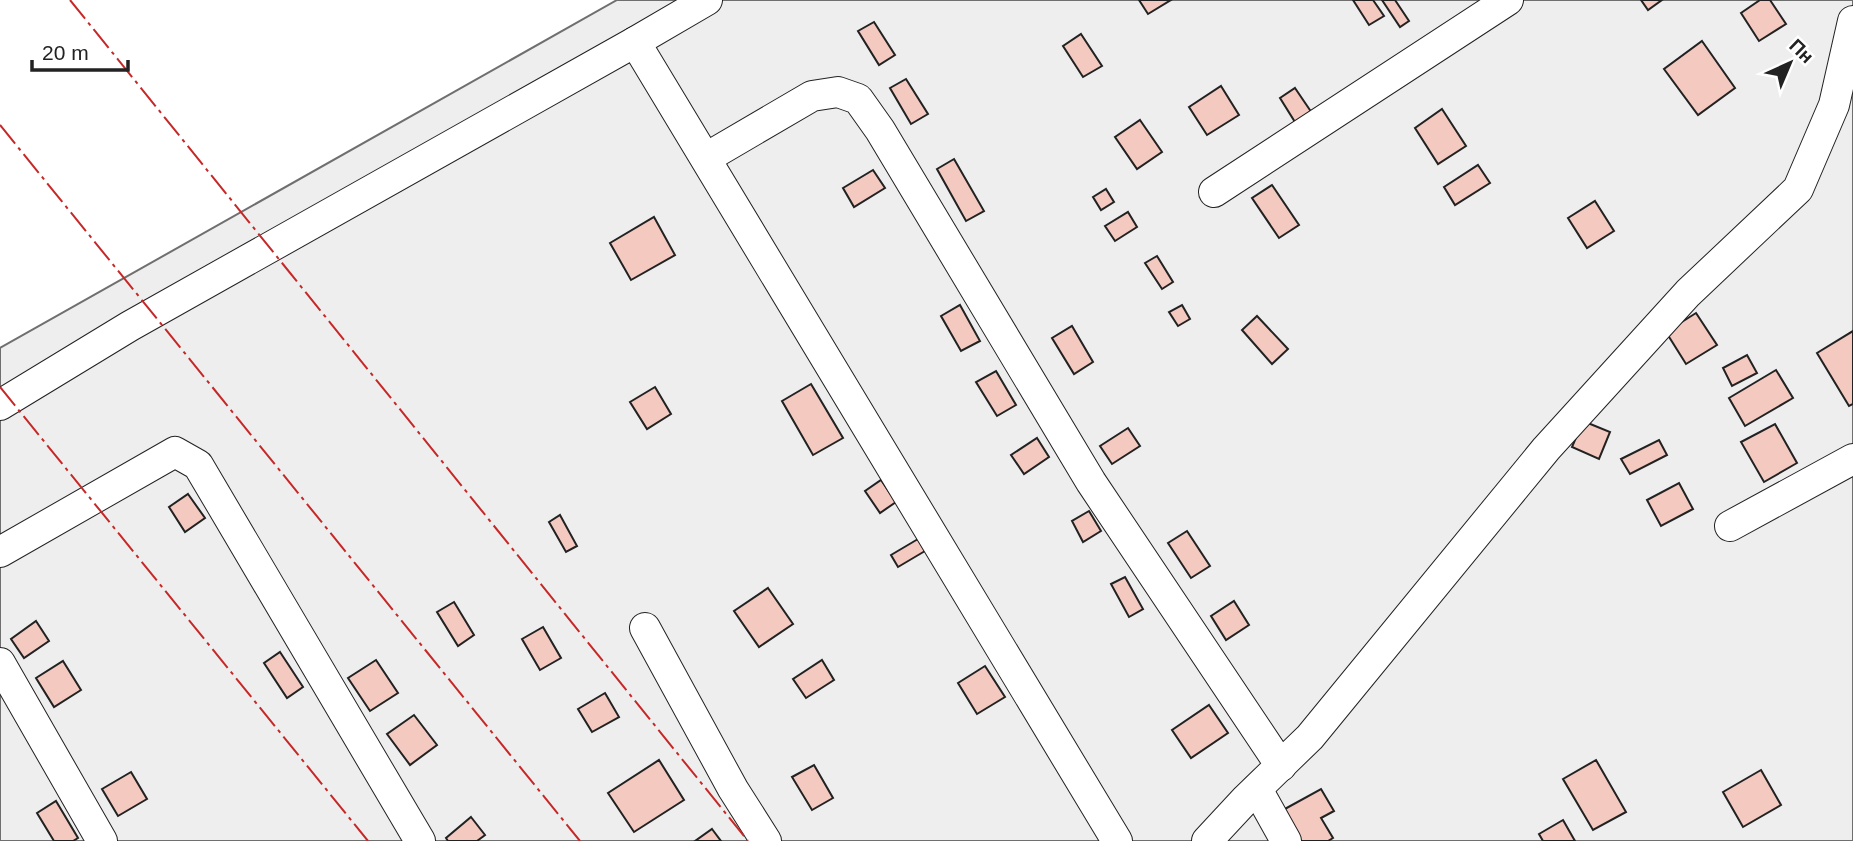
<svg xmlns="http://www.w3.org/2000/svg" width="1853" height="841" font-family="Arial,sans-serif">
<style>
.green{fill:#eee;stroke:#6f6f6f;stroke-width:2}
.building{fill:#f3c9c0;stroke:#222;stroke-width:2}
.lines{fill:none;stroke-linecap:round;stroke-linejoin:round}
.minor-casing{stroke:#222;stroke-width:32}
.minor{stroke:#fff;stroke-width:30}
.power{stroke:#c62828;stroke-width:2;stroke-dasharray:24 5 3.5 5;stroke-linecap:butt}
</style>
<rect width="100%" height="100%" fill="#fff"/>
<!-- green -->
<path class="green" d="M617,0H1853V841H0V348Z"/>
<!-- building -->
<g class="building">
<path d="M1139,0H1171L1148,14Z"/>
<path d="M1353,0H1373L1384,16L1369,25Z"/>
<path d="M1382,0H1395L1409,21L1400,27Z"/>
<path d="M1641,0H1662L1648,10Z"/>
<path d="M1760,0H1770L1786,24L1759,41L1741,13Z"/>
<path d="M874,22L895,55L879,65L858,31Z"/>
<path d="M1081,34L1102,66L1083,77L1063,46Z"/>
<path d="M1702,41L1735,88L1698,115L1664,69Z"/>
<path d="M906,79L928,114L911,124L890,88Z"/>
<path d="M1221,86L1239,115L1207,135L1189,107Z"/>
<path d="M1295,88L1316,119L1300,130L1280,98Z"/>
<path d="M1442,109L1466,146L1438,164L1415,128Z"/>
<path d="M1140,120L1162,152L1137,169L1115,137Z"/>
<path d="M954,159L984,211L966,221L937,169Z"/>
<path d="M1478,165L1490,183L1455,205L1444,187Z"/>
<path d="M873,170L885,188L854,207L843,188Z"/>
<path d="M1272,185L1299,225L1279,238L1252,198Z"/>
<path d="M1106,189L1114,202L1101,210L1093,197Z"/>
<path d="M1595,201L1614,231L1587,248L1568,218Z"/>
<path d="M1128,212L1137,227L1115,241L1105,226Z"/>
<path d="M654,217L675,255L631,280L610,243Z"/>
<path d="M1157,256L1173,282L1162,289L1145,263Z"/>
<path d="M960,305L980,341L961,351L941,316Z"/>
<path d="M1182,305L1190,319L1178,326L1169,312Z"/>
<path d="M1696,313L1717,345L1686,364L1666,332Z"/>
<path d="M1257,316L1288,349L1272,364L1242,330Z"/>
<path d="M1072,326L1093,362L1074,374L1052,338Z"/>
<path d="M1853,331V404L1849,406L1817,353Z"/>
<path d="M1747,355L1757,373L1732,386L1723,368Z"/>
<path d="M1776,370L1793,398L1745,426L1729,398Z"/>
<path d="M996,371L1016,405L997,416L976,382Z"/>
<path d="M811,384L843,438L813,455L782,401Z"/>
<path d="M655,387L671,414L647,429L630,402Z"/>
<path d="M1583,421L1610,432L1599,459L1572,447Z"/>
<path d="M1775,424L1797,463L1764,482L1741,442Z"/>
<path d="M1128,428L1140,446L1112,464L1100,446Z"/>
<path d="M1037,438L1049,457L1024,474L1011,455Z"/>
<path d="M1659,440L1667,455L1630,474L1621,459Z"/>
<path d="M881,480L896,502L880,513L865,491Z"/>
<path d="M1679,483L1693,509L1661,526L1647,500Z"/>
<path d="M188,494L205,518L185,532L169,507Z"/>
<path d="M1089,511L1101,531L1083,542L1072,521Z"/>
<path d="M560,515L577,546L566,552L549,522Z"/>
<path d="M1187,531L1210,566L1191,578L1168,543Z"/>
<path d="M918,539L925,551L898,567L891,555Z"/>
<path d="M1125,577L1143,609L1129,617L1111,584Z"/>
<path d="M768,588L793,624L759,647L734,611Z"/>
<path d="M1234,601L1249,625L1226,640L1211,616Z"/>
<path d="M454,602L474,635L458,646L437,612Z"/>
<path d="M36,621L49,641L24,658L11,639Z"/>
<path d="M543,627L561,658L540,670L522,639Z"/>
<path d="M280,652L303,687L287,698L264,663Z"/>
<path d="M376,660L398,693L370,711L348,678Z"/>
<path d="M822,660L834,680L806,698L793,679Z"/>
<path d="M63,661L81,690L54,707L36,678Z"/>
<path d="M985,666L1005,697L977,714L958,683Z"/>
<path d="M605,693L619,717L592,732L578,709Z"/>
<path d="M1209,705L1228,733L1191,758L1172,730Z"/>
<path d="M414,715L437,745L410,765L387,734Z"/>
<path d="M659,760L684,800L634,832L608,793Z"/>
<path d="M1596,760L1626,812L1593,830L1563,779Z"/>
<path d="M814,765L833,798L812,810L792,777Z"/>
<path d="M1761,770L1781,805L1743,827L1723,792Z"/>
<path d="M131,772L147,799L118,816L102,789Z"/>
<path d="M1321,789L1334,811L1321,818L1333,838L1328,841H1301L1283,810Z"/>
<path d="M56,801L78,838L73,841H54L37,813Z"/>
<path d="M471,817L485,835L477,841H448L446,838Z"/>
<path d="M1563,820L1575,841H1543L1539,834Z"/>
<path d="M712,829L721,841H695Z"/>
</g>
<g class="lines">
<defs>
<g id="minor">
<path d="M635,42L1117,841"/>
<path d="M706,158L812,96L838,92L858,99L880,130L1091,482L1281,766"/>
<path d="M1214,192L1508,0"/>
<path d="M0,405L130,326L635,42L707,0"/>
<path d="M1730,526L1853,459"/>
<path d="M0,552L175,452L198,465L420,841"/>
<path d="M645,628L733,789L766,841"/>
<path d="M0,663L102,841"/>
<path d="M1257,789L1286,841"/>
<path d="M1207,841L1246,799L1310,737L1546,449L1688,293L1798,189L1834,105L1853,21"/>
</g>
</defs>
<!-- minor casing -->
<use href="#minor" class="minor-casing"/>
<!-- minor -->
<use href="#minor" class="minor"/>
<!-- power -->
<g class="power">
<path d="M70,0L748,841"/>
<path d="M0,125L580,841"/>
<path d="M0,387L368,841"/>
</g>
</g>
<!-- north arrow -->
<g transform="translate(1790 63) rotate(44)" stroke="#ffffff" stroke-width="5" paint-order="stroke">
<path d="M0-5L12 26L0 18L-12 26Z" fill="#222222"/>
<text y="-10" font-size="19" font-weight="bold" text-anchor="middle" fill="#222222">Пн</text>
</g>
<!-- scale -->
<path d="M32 60v10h96v-10" fill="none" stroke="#222222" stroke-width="3.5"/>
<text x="42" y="60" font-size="21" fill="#222222" stroke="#ffffff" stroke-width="5" paint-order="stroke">20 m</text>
</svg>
